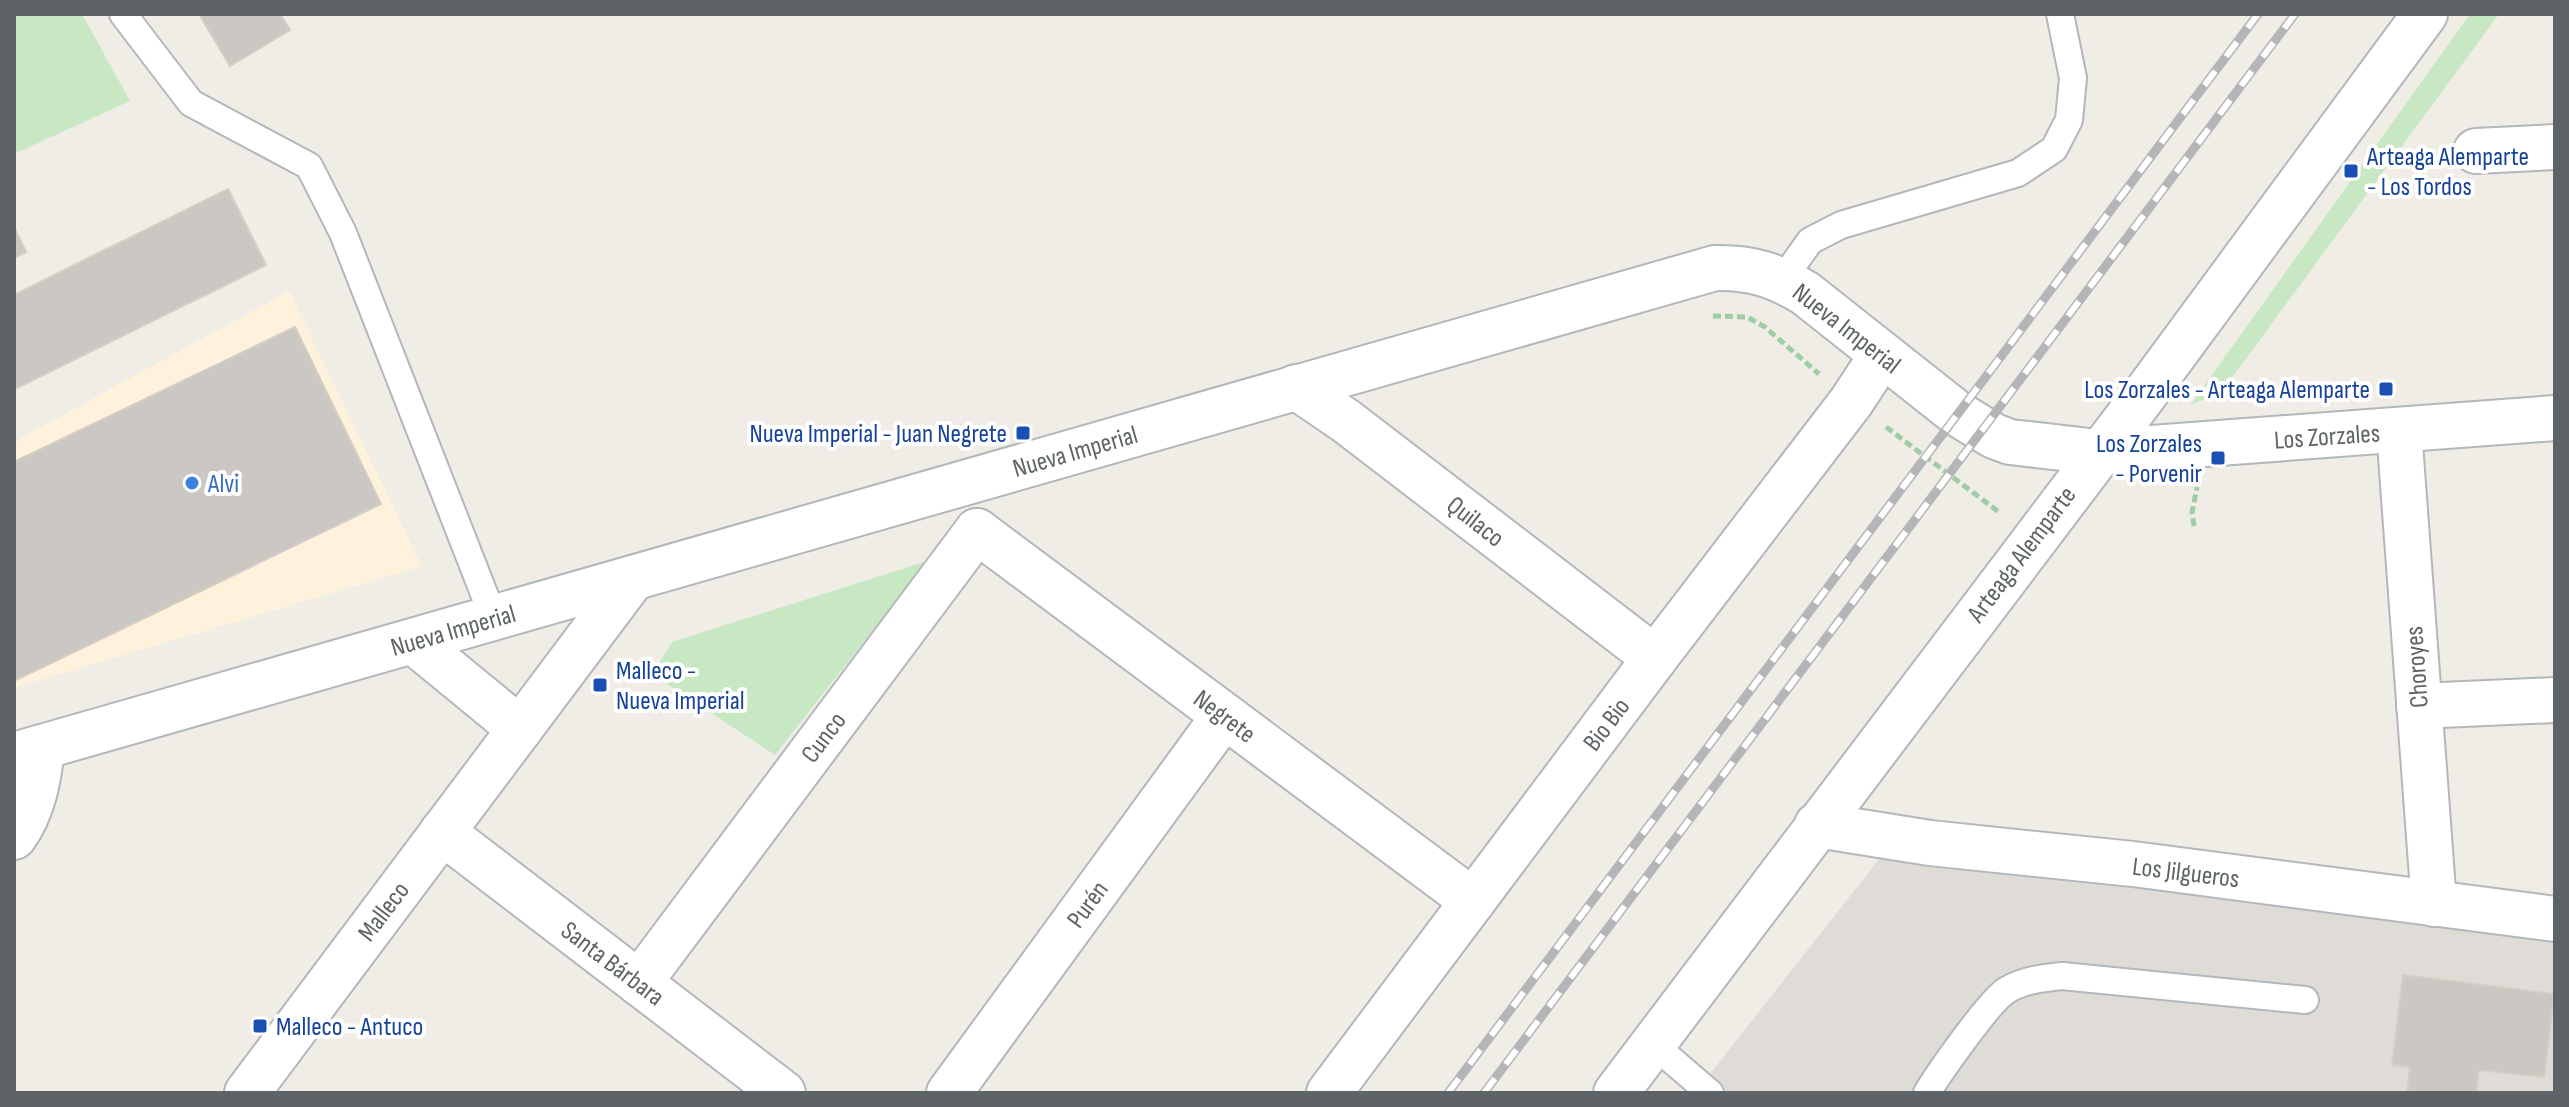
<svg xmlns="http://www.w3.org/2000/svg" width="2569" height="1107" font-family="'Sofia Sans Condensed',sans-serif">
<style>
.commercial{fill:#fef2dd}
.industrial{fill:#dfdcd8}
.green{fill:#c8e7c3}
.building{fill:#cbc7c2;stroke:#d5cdc4;stroke-width:2}
.lines{fill:none;stroke-linecap:round;stroke-linejoin:round}
.lane-casing{stroke:#b3b7bb;stroke-width:30}
.street-casing{stroke:#b3b7bb;stroke-width:48}
.secondary-casing{stroke:#b2b7bb;stroke-width:48}
.path{stroke:#9fcda5;stroke-width:5;stroke-dasharray:8 4;stroke-linecap:butt}
.lane{stroke:#fff;stroke-width:26}
.street{stroke:#fff;stroke-width:44}
.secondary{stroke:#fff;stroke-width:44}
.rail-casing{stroke:#b4b5b6;stroke-width:9}
.rail{stroke:#fff;stroke-width:6;stroke-dasharray:18;stroke-linecap:butt}
.transit-dot{fill:#1a4fb4;stroke:#fff;stroke-width:3}
.shop-dot{fill:#3f7fe0;stroke:#fff;stroke-width:3}
.labels{text-anchor:middle;stroke-width:8;stroke-linejoin:round;paint-order:stroke}
.transit-label{font-size:26px;fill:#164399;stroke:#fff;text-anchor:start}
.street-label{font-size:26px;fill:#5d6366;stroke:#fff}
.shop-label{font-size:26px;fill:#366cbe;stroke:#fff;text-anchor:start}
</style>
<rect width="100%" height="100%" fill="#f0ece6"/>
<!-- commercial -->
<path class="commercial" d="M289,291L422,566L14,688V442Z"/>
<!-- industrial -->
<path class="industrial" d="M1906,825L2555,927V1093H1695Z"/>
<!-- green -->
<g class="green">
<path d="M14,14H82L130,101L14,154Z"/>
<path d="M2470,14H2499L2220,394L2191,404Z"/>
<path d="M927,561L775,755L652,674L672,642Z"/>
</g>
<!-- building -->
<g class="building">
<path d="M199,14H280L290,30L230,66Z"/>
<path d="M228,189L266,265L15,389L14,295Z"/>
<path d="M14,227L26,252L14,258Z"/>
<path d="M295,327L381,504L14,681V462Z"/>
<path d="M2403,975L2554,994L2544,1077L2479,1070L2476,1093H2407L2410,1067L2392,1065Z"/>
</g>
<g class="lines">
<defs>
<g id="lane">
<path d="M123,14L191,103L309,166L343,233L494,619"/>
<path d="M1783,279L1810,241L1841,225L2018,173L2054,149L2069,120L2073,78L2060,14"/>
<path d="M1653,1044L1710,1093"/>
<path d="M1927,1093C1939,1073 1990,1000 2007,990C2024,980 2043,978 2062,976L2305,1000"/>
</g>
<g id="street">
<path d="M2476,151L2555,147"/>
<path d="M1296,387L1346,421L1655,658"/>
<path d="M2399,430L2434,904"/>
<path d="M977,531L1473,901"/>
<path d="M414,642L520,729"/>
<path d="M2419,706L2555,700"/>
<path d="M1817,825L1930,843L2133,864L2555,919"/>
<path d="M442,832L783,1093"/>
<path d="M14,837C33,812 39,778 42,747"/>
<path d="M639,983L977,531"/>
<path d="M247,1093L633,578"/>
<path d="M949,1093L1224,716"/>
<path d="M1329,1093L1655,658L1851,402L1882,355"/>
</g>
<g id="secondary">
<path d="M14,755L1715,268C1750,267 1775,275 1805,293L1958,414L1994,436L2010,442L2098,452L2555,418"/>
<path d="M1616,1093L2145,394L2425,14"/>
</g>
</defs>
<!-- lane casing -->
<use href="#lane" class="lane-casing"/>
<!-- street casing -->
<use href="#street" class="street-casing"/>
<!-- secondary casing -->
<use href="#secondary" class="secondary-casing"/>
<!-- path -->
<g class="path">
<path d="M1713,316L1747,317L1765,327L1819,374"/>
<path d="M1886,427L1999,512"/>
<path d="M2194,526L2192,513L2197,487"/>
</g>
<!-- lane -->
<use href="#lane" class="lane"/>
<!-- street -->
<use href="#street" class="street"/>
<!-- secondary -->
<use href="#secondary" class="secondary"/>
<defs>
<g id="rail">
<path d="M1448,1093L2258,14"/>
<path d="M1484,1093L2295,14"/>
</g>
</defs>
<!-- rail casing -->
<use href="#rail" class="rail-casing"/>
<!-- rail -->
<use href="#rail" class="rail"/>
</g>
<!-- markers -->
<g class="transit-dot">
<rect x="2343" y="163" width="16" height="16" rx="4"/>
<rect x="2378" y="381" width="16" height="16" rx="4"/>
<rect x="1015" y="425" width="16" height="16" rx="4"/>
<rect x="2210" y="450" width="16" height="16" rx="4"/>
<rect x="592" y="677" width="16" height="16" rx="4"/>
<rect x="252" y="1018" width="16" height="16" rx="4"/>
</g>
<circle class="shop-dot" cx="192" cy="483" r="8"/>
<g class="labels">
<!-- transit labels -->
<g class="transit-label">
<text x="2367" y="165">Arteaga Alemparte<tspan x="2367" dy="30">- Los Tordos</tspan></text>
<text x="2370" y="398" text-anchor="end">Los Zorzales - Arteaga Alemparte</text>
<text x="1007" y="442" text-anchor="end">Nueva Imperial - Juan Negrete</text>
<text x="2202" y="452" text-anchor="end">Los Zorzales<tspan x="2202" dy="30">- Porvenir</tspan></text>
<text x="616" y="679">Malleco -<tspan x="616" dy="30">Nueva Imperial</tspan></text>
<text x="276" y="1035">Malleco - Antuco</text>
</g>
<!-- street labels -->
<g class="street-label">
<text transform="translate(1847 328) rotate(38)" y="9">Nueva Imperial</text>
<text transform="translate(2327 436) rotate(-4)" y="9">Los Zorzales</text>
<text transform="translate(1075 451) rotate(-16)" y="9">Nueva Imperial</text>
<text transform="translate(1476 521) rotate(38)" y="9">Quilaco</text>
<text transform="translate(2021 554) rotate(-53)" y="9">Arteaga Alemparte</text>
<text transform="translate(453 630) rotate(-16)" y="9">Nueva Imperial</text>
<text transform="translate(2416 667) rotate(-94)" y="9">Choroyes</text>
<text transform="translate(1225 716) rotate(37)" y="9">Negrete</text>
<text transform="translate(1606 724) rotate(-53)" y="9">Bio Bio</text>
<text transform="translate(823 737) rotate(-53)" y="9">Cunco</text>
<text transform="translate(2186 872) rotate(7)" y="9">Los Jilgueros</text>
<text transform="translate(1087 904) rotate(-54)" y="9">Purén</text>
<text transform="translate(383 911) rotate(-53)" y="9">Malleco</text>
<text transform="translate(613 963) rotate(37)" y="9">Santa Bárbara</text>
</g>
<!-- shop labels -->
<g class="shop-label">
<text x="208" y="492">Alvi</text>
</g>
</g>
<!-- border -->
<rect width="2569" height="1107" fill="none" stroke="#5d6366" stroke-width="32"/>
</svg>
